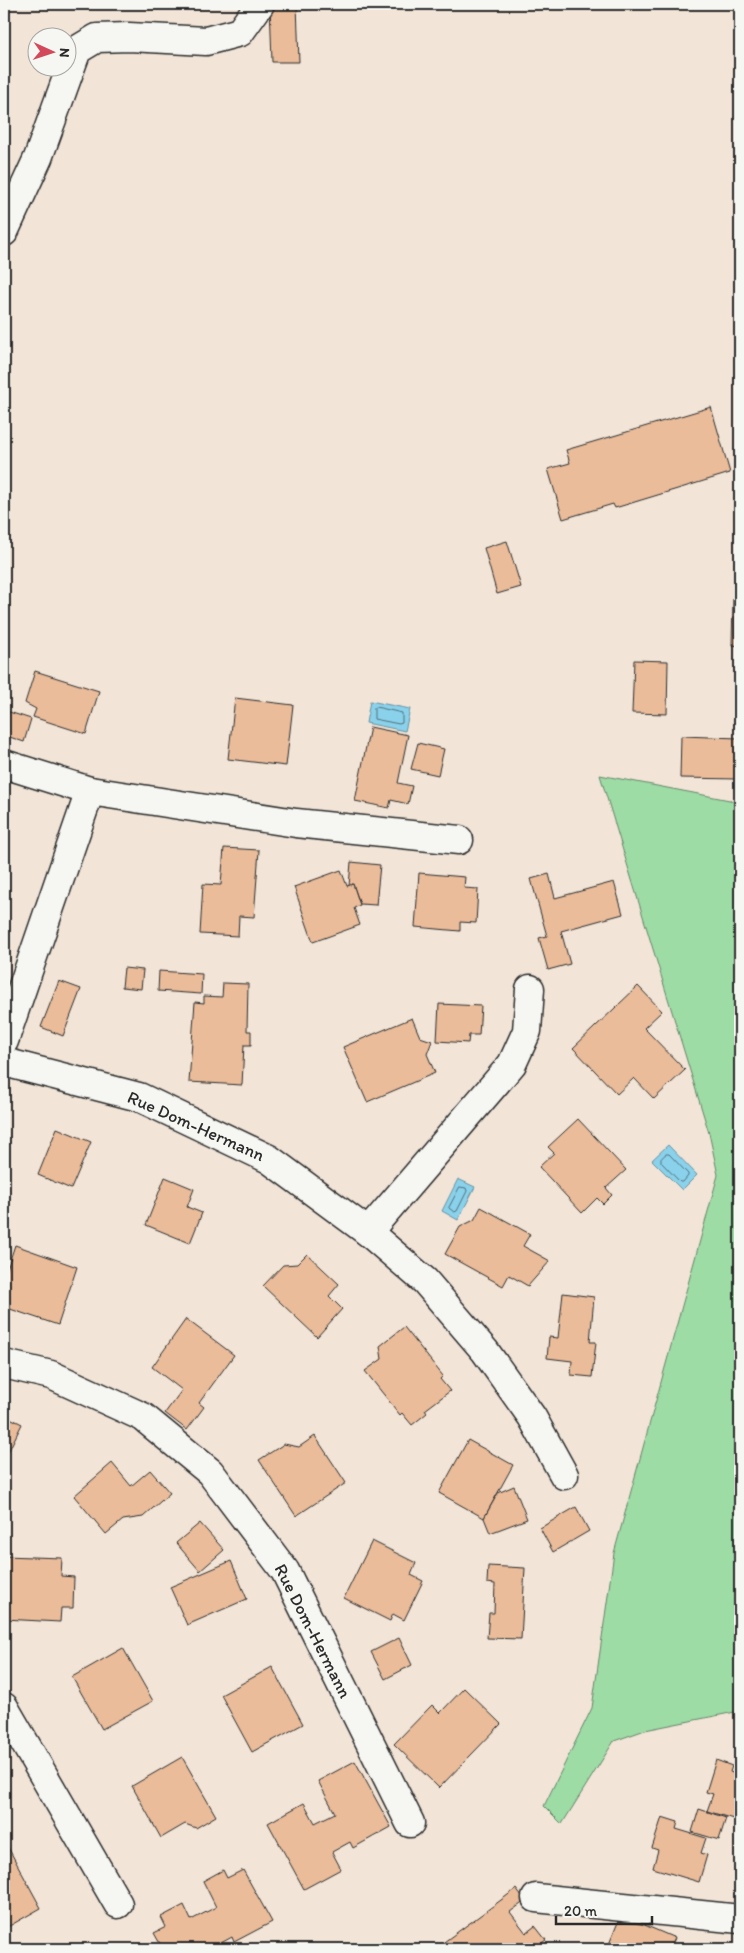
<svg xmlns="http://www.w3.org/2000/svg" width="744" height="1953" font-family="Itim,sans-serif">
<style>
.green{fill:#9ddca4;stroke:#648468}
.water{fill:#8ad2ec;stroke:#648f9f}
.lines{fill:none;stroke-linecap:round;stroke-linejoin:round}
.shore{stroke:#516e78;stroke-width:1}
.building{fill:#eabc9a;stroke:#2b2b2b}
.minor-casing{stroke:#2b2b2b;stroke-width:31}
.minor{stroke:#f6f6f2;stroke-width:28}
.labels{text-anchor:middle;stroke-width:4;stroke-linejoin:round;paint-order:stroke}
.street-label{font-size:18px;fill:#2b2b2b;stroke:#f6f6f2}
</style>
<rect width="100%" height="100%" fill="#f2e5d8"/>
<filter id="ink" filterUnits="userSpaceOnUse"><feTurbulence type="fractalNoise" baseFrequency=".02" numOctaves="2"/><feDisplacementMap in="SourceGraphic" scale="10" xChannelSelector="R" yChannelSelector="G"/><feConvolveMatrix kernelMatrix="1 2 1 2 8 2 1 2 1" color-interpolation-filters="sRGB"/></filter>
<g filter="url(#ink)">
<!-- green -->
<path class="green" d="M600,775L740,802V1711L645,1730L614,1741L562,1824L544,1806L592,1708L614,1553L718,1175L709,1133Z"/>
<!-- water -->
<g class="water">
<path d="M370,701L410,709L405,731L366,723Z"/>
<path d="M668,1145L697,1175L682,1190L652,1160Z"/>
<path d="M458,1179L475,1187L458,1220L442,1211Z"/>
</g>
<g class="lines">
<!-- shore -->
<g class="shore">
<path d="M376,707L402,713V723L399,724L374,719V709Z"/>
<path d="M666,1154H669L688,1174V1176L683,1182H680L661,1162V1159Z"/>
<path d="M460,1187L466,1188L467,1191L457,1211L454,1212L449,1208Z"/>
</g>
</g>
<!-- building -->
<g class="building">
<path d="M270,4H297L299,62H272Z"/>
<path d="M711,407L730,473L615,508L613,504L563,519L548,469L570,463L566,450Z"/>
<path d="M507,541L521,587L497,594L484,548Z"/>
<path d="M733,598H740V646L732,645Z"/>
<path d="M634,660L668,661L667,714L632,713Z"/>
<path d="M35,671L99,691L86,734L33,717L36,709L25,703Z"/>
<path d="M235,698L293,705L286,766L228,759Z"/>
<path d="M6,711L31,719L24,742L4,735V718Z"/>
<path d="M370,727L408,735L398,783L412,786L408,804L391,800L389,808L355,801Z"/>
<path d="M681,736L739,738L738,779L680,778Z"/>
<path d="M418,743L444,749L438,775L411,769Z"/>
<path d="M224,848L259,850L254,917L239,916L238,936L200,934L203,884L221,885Z"/>
<path d="M351,862L380,865L376,905L360,904L353,884L349,886Z"/>
<path d="M341,870L347,886L353,884L360,905L354,908L360,925L313,942L294,887Z"/>
<path d="M419,873L465,877L464,888L478,889L476,923L460,922V931L415,927Z"/>
<path d="M549,874L555,898L614,882L623,914L561,931L570,964L548,970L539,938L547,936L531,879Z"/>
<path d="M124,968L143,970L141,989L122,987Z"/>
<path d="M159,971L202,974L201,994L158,991Z"/>
<path d="M59,981L81,989L63,1036L41,1027Z"/>
<path d="M223,983L248,984L247,1031H251V1045H244L242,1085L189,1082L195,1002L204,1003V996L222,997Z"/>
<path d="M638,986L662,1011L644,1028L685,1070L654,1099L634,1078L617,1094L573,1048Z"/>
<path d="M439,1004L481,1006L479,1035H469L468,1043L437,1041Z"/>
<path d="M412,1018L420,1037L432,1041L427,1054L435,1073L367,1102L343,1047Z"/>
<path d="M578,1119L626,1170L606,1188L612,1195L603,1204L597,1198L582,1213L539,1167L554,1153L548,1147Z"/>
<path d="M57,1128L91,1142L71,1189L38,1175Z"/>
<path d="M165,1177L194,1189L187,1207L202,1213L190,1243L146,1225Z"/>
<path d="M481,1207L530,1234L523,1246L550,1261L528,1286L509,1275L503,1286L445,1254L460,1227L474,1220Z"/>
<path d="M15,1245L77,1267L58,1325L4,1307V1278Z"/>
<path d="M307,1254L339,1284L329,1296L342,1309L317,1337L263,1286L283,1265L297,1264Z"/>
<path d="M563,1293L594,1297L590,1342H596L592,1377L571,1375L572,1361L547,1358L549,1337L558,1338Z"/>
<path d="M186,1319L234,1355L199,1403L204,1407L187,1430L165,1413L182,1390L152,1367Z"/>
<path d="M404,1327L443,1376L440,1379L450,1391L425,1410L427,1413L412,1425L402,1413L400,1415L365,1371L382,1359L380,1346Z"/>
<path d="M4,1415L22,1424L4,1460Z"/>
<path d="M315,1436L346,1483L296,1516L259,1460L284,1444L299,1447Z"/>
<path d="M468,1440L513,1465L484,1518L439,1493Z"/>
<path d="M112,1463L131,1486L150,1470L170,1493L143,1517L123,1520L106,1534L74,1496Z"/>
<path d="M514,1486L527,1519L490,1533L484,1518L498,1493Z"/>
<path d="M576,1507L589,1531L553,1552L540,1528Z"/>
<path d="M200,1523L224,1550L200,1571L176,1543Z"/>
<path d="M372,1541L416,1563L411,1575L423,1581L404,1620L393,1614L390,1621L344,1598Z"/>
<path d="M4,1556L62,1558L61,1576L74,1577L73,1608H61L60,1622L4,1619Z"/>
<path d="M231,1561L247,1599L187,1625L170,1587Z"/>
<path d="M488,1566L525,1568L521,1639L487,1638L489,1613H494L495,1584L487,1583Z"/>
<path d="M399,1638L412,1665L385,1679L371,1652Z"/>
<path d="M123,1648L153,1701L102,1729L72,1677Z"/>
<path d="M272,1667L303,1724L252,1752L221,1695Z"/>
<path d="M464,1688L501,1724L439,1788L394,1744L432,1705L440,1713Z"/>
<path d="M182,1757L216,1816L196,1828L185,1824L161,1838L132,1786Z"/>
<path d="M716,1760L732,1766L730,1772L740,1776V1821L707,1811L713,1794L706,1792Z"/>
<path d="M355,1761L391,1827L353,1848L350,1842L332,1852L341,1869L304,1889L268,1823L304,1803L315,1823L335,1813L318,1781Z"/>
<path d="M699,1809L726,1818L719,1840L692,1832Z"/>
<path d="M662,1817L678,1822L676,1829L706,1838L701,1853L707,1855L699,1882L653,1868L658,1850L652,1848Z"/>
<path d="M4,1840L41,1908L4,1929Z"/>
<path d="M223,1870L227,1878L243,1870L272,1922L234,1942L232,1937L210,1949H163L154,1933L166,1927L161,1917L184,1905L191,1920L216,1907L203,1881Z"/>
<path d="M516,1889L525,1901L510,1912L526,1933L535,1926L546,1940L533,1949H473L472,1948L449,1949L444,1942Z"/>
<path d="M621,1915L675,1938L670,1949H607Z"/>
</g>
<g class="lines">
<defs>
<g id="minor">
<path d="M4,232L38,158L77,50L97,38L129,37L206,41L240,32L260,4"/>
<path d="M4,764L90,791L296,823L459,840"/>
<path d="M4,1041L90,791"/>
<path d="M4,1062L139,1097L269,1159L368,1232L425,1281L485,1351L532,1417L564,1475"/>
<path d="M368,1232L512,1064L527,1031L530,989"/>
<path d="M4,1364L51,1375L143,1417L210,1472L285,1571L410,1823"/>
<path d="M4,1707L118,1904"/>
<path d="M536,1898L740,1919"/>
</g>
</defs>
<!-- minor casing -->
<use href="#minor" class="minor-casing"/>
<!-- minor -->
<use href="#minor" class="minor"/>
</g>
</g>
<g class="labels">
<!-- street labels -->
<g class="street-label">
<text transform="translate(196 1126) rotate(24)" y="6">Rue Dom-Hermann</text>
<text transform="translate(313 1631) rotate(63)" y="6">Rue Dom-Hermann</text>
</g>
</g>
<!-- margin -->
<rect width="744" height="1953" fill="none" stroke="#f6f6f2" stroke-width="20"/>
<rect x="10" y="10" width="724" height="1933" fill="none" stroke="#2b2b2b" stroke-width="2" filter="url(#ink)"/>
<!-- north arrow -->
<g transform="translate(52 52) rotate(93)"><circle r="24" fill="#f6f6f2" stroke="#a5a5a2"/>
<path d="M0-4L9 19L0 12L-9 19Z" fill="#d1495b"/>
<text y="-8" font-size="14" font-weight="bold" text-anchor="middle" fill="#2b2b2b">N</text>
</g>
<!-- scale -->
<path d="M556 1916v8h96v-8" fill="none" stroke="#2b2b2b" stroke-width="2.5"/>
<text x="564" y="1916" font-size="15" fill="#2b2b2b" stroke="#f6f6f2" stroke-width="4" paint-order="stroke">20 m</text>
</svg>
